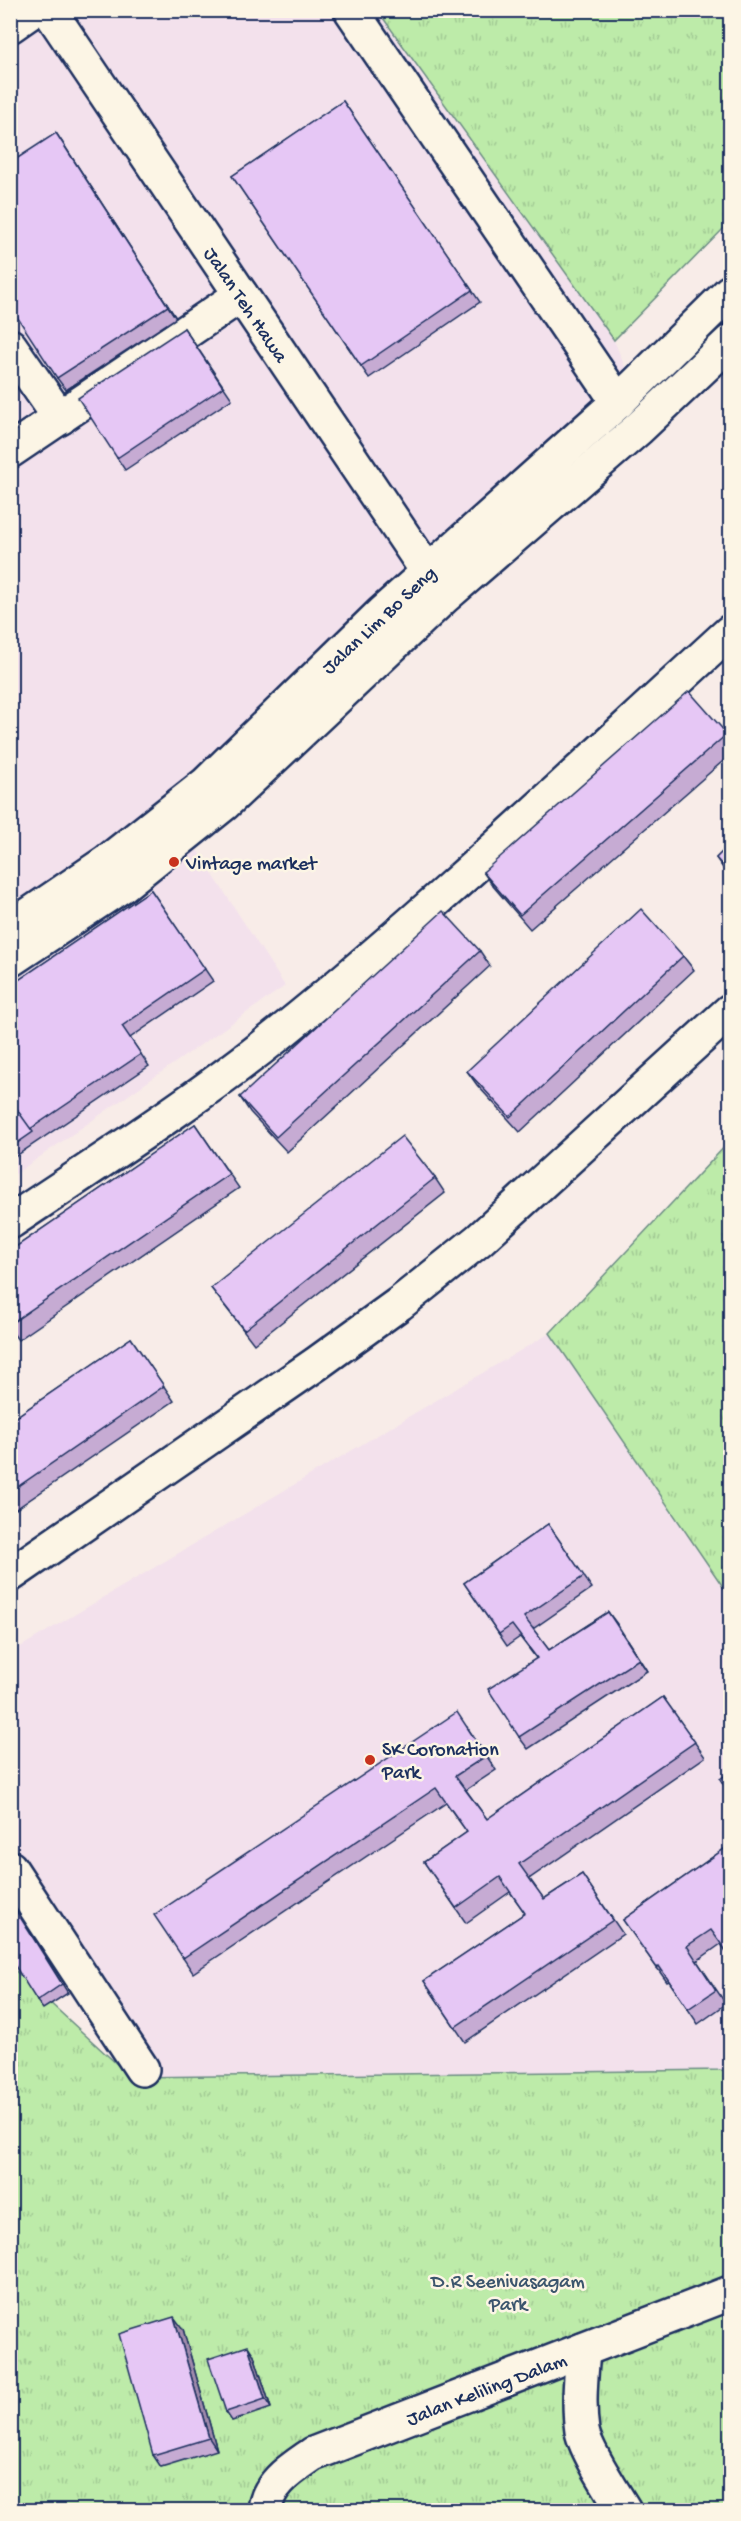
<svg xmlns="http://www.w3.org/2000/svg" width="741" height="2521" font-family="'Gochi Hand',sans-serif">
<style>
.built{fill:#f3e1ec}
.grass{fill:url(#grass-tufts);stroke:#6c8d84;stroke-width:1.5}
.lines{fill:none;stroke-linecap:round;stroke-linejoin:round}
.minor-casing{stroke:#1b2f5e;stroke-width:38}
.major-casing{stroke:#1b2f5e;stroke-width:38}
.minor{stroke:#fcf5e5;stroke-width:33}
.major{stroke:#fcf5e5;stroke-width:33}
.wall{fill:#c6abd3;stroke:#1b2f5e;stroke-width:1.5}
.shaded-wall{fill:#a18bac;stroke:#1b2f5e;stroke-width:1.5}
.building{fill:#e6c7f5;stroke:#1b2f5e;stroke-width:1.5}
.poi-dot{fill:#c8321e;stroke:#fcf5e5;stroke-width:2}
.labels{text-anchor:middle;stroke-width:5;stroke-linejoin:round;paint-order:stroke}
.street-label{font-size:20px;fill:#1b2f5e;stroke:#fcf5e5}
.poi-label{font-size:20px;fill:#1b2f5e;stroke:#fcf5e5;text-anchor:start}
.park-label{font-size:20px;fill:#3b556d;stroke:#fcf5e5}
</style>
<defs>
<pattern id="grass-tufts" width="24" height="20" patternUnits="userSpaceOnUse" patternTransform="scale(1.5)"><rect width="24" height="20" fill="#bdeba9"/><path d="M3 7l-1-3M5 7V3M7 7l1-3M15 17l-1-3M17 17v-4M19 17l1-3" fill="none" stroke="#a2ca94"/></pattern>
</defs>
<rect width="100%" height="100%" fill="#f8ece8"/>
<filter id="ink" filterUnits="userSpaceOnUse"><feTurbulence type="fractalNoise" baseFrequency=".0167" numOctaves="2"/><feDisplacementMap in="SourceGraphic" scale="12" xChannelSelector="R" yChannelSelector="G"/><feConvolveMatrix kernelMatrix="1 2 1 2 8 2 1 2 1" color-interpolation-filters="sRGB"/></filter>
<g filter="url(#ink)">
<!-- built -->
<g class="built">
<path d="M11,11H378L614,340L651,432L197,850L285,986L11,1177Z"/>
<path d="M550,1333L730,1597V2065L725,2070L131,2077L11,1867L10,1653Z"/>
</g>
<!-- grass -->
<g class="grass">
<path d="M378,11H730V222L614,340Z"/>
<path d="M730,1141V1597L550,1333Z"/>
<path d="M10,1966L131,2077L725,2070L730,2065V2510H11Z"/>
</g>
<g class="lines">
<defs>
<g id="minor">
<path d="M49,10L444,596"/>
<path d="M351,10L618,402"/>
<path d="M10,26L33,10"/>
<path d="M10,346L60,418"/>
<path d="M10,451L241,295"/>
<path d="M10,1222C101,1161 194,1102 279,1034C436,908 582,767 730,632"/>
<path d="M10,1575L316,1364L399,1304L479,1240L730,1011"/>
<path d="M10,1868L142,2069"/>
<path d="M583,2350C581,2377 578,2404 582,2431C586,2451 613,2492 624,2510"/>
<path d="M265,2510C267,2483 293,2468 313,2454L730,2293"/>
</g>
<g id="major">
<path d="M10,928L107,862L206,784L382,613L618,402L730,292"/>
<path d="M10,960L123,885L224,804L444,597L638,429L730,342"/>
</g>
</defs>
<!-- minor casing -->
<use href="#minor" class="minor-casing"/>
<!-- major casing -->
<use href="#major" class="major-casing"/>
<!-- minor -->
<use href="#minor" class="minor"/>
<!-- major -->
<use href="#major" class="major"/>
</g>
<!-- wall -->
<g class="wall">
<path d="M343,101L480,302L369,378L232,176Z"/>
<path d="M56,133L176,318L66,390L57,378Z"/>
<path d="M184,328L232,399L125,470L117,458Z"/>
<path d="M10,421L17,430L10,434Z"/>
<path d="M727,734L730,738V755L530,929L493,886L483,872Z"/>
<path d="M730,844V878L716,858Z"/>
<path d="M151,890L213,981L130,1038L149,1066L10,1160V986Z"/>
<path d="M480,951L490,966L287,1152L250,1112L240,1097Z"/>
<path d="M683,956L694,970L520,1132L477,1085L467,1071Z"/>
<path d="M195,1124L239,1188L18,1340L10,1329V1251Z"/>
<path d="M435,1178L445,1193L254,1344L211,1288Z"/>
<path d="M131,1338L174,1401L10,1513V1421Z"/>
<path d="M548,1524L592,1588L533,1629L549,1650L608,1612L647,1671L528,1749L519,1737L536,1658L520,1637L507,1646L464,1583Z"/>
<path d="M663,1697L705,1757L529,1879L544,1899L582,1874L623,1934L465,2042L424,1981L525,1913L510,1892L466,1923L424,1862L467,1832L446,1803L193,1973L183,1958L467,1727L496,1770L466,1790L487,1819Z"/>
<path d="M730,1845V1957L721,1944L697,1961L726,2004L698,2024L669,1981L667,1982L623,1920Z"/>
<path d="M10,1900L68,1993L43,2009L37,2001Z"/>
<path d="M183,2329L217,2450L161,2467L153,2455Z"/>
<path d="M254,2355L271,2408L232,2421L226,2412Z"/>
</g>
<!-- shaded-wall -->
<g class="shaded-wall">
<path d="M56,133L64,145L176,318L168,306Z"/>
<path d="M608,1612L617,1624L647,1671L639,1659Z"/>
<path d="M174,2317L183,2329L217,2450L209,2438Z"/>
<path d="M248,2346L254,2355L271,2408L265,2399Z"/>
</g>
<!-- building -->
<g class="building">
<path d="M343,101L472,290L361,366L232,176Z"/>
<path d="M56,133L168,306L57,378L10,306V163Z"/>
<path d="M184,328L223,387L117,458L78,398Z"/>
<path d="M730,656V666L726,661Z"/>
<path d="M689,691L727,734L520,915L483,872Z"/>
<path d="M730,844V874L716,858Z"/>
<path d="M151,890L205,969L122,1026L141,1054L30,1129L10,1100V986Z"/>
<path d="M641,909L683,956L510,1117L467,1071Z"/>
<path d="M443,911L480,951L276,1137L240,1097Z"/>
<path d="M10,1100L33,1132L10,1148Z"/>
<path d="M195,1124L229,1174L10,1324V1251Z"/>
<path d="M402,1136L435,1178L244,1330L211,1288Z"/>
<path d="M131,1338L164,1386L10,1492V1421Z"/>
<path d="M548,1524L584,1576L524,1617L549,1650L608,1612L639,1659L519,1737L488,1689L537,1658L512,1625L499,1634L464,1583Z"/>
<path d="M663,1697L695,1742L519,1864L544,1899L582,1874L613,1920L455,2027L424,1981L525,1913L500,1877L456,1908L424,1862L467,1832L436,1788L183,1958L154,1915L457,1712L486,1756L455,1776L487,1819Z"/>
<path d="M730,1772V1795L720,1779Z"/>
<path d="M730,1845V1956L711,1930L687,1946L716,1990L688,2009L659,1966L657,1968L623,1920Z"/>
<path d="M10,1901L62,1984L37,2001L10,1958Z"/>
<path d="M174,2317L209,2438L153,2455L119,2334Z"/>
<path d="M248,2346L265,2399L226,2412L208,2359Z"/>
</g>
</g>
<!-- markers -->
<g class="poi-dot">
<circle cx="174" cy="862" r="6"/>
<circle cx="370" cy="1760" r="6"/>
</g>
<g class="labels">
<!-- street labels -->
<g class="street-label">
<text transform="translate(247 304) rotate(56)" y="7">Jalan Teh Hawa</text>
<text transform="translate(378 619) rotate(-43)" y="7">Jalan Lim Bo Seng</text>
<text transform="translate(486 2388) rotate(-21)" y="7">Jalan Keliling Dalam</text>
</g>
<!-- poi labels -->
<g class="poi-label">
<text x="186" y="869">Vintage market</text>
<text x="382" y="1755">SK Coronation<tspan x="382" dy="23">Park</tspan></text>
</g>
<!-- park labels -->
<g class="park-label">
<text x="508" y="2287">D.R Seenivasagam<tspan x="508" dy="23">Park</tspan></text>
</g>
</g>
<!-- margin -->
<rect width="741" height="2521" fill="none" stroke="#fcf5e5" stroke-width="36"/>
<rect x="18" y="18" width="705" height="2485" fill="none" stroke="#1b2f5e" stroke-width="2" filter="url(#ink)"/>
</svg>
